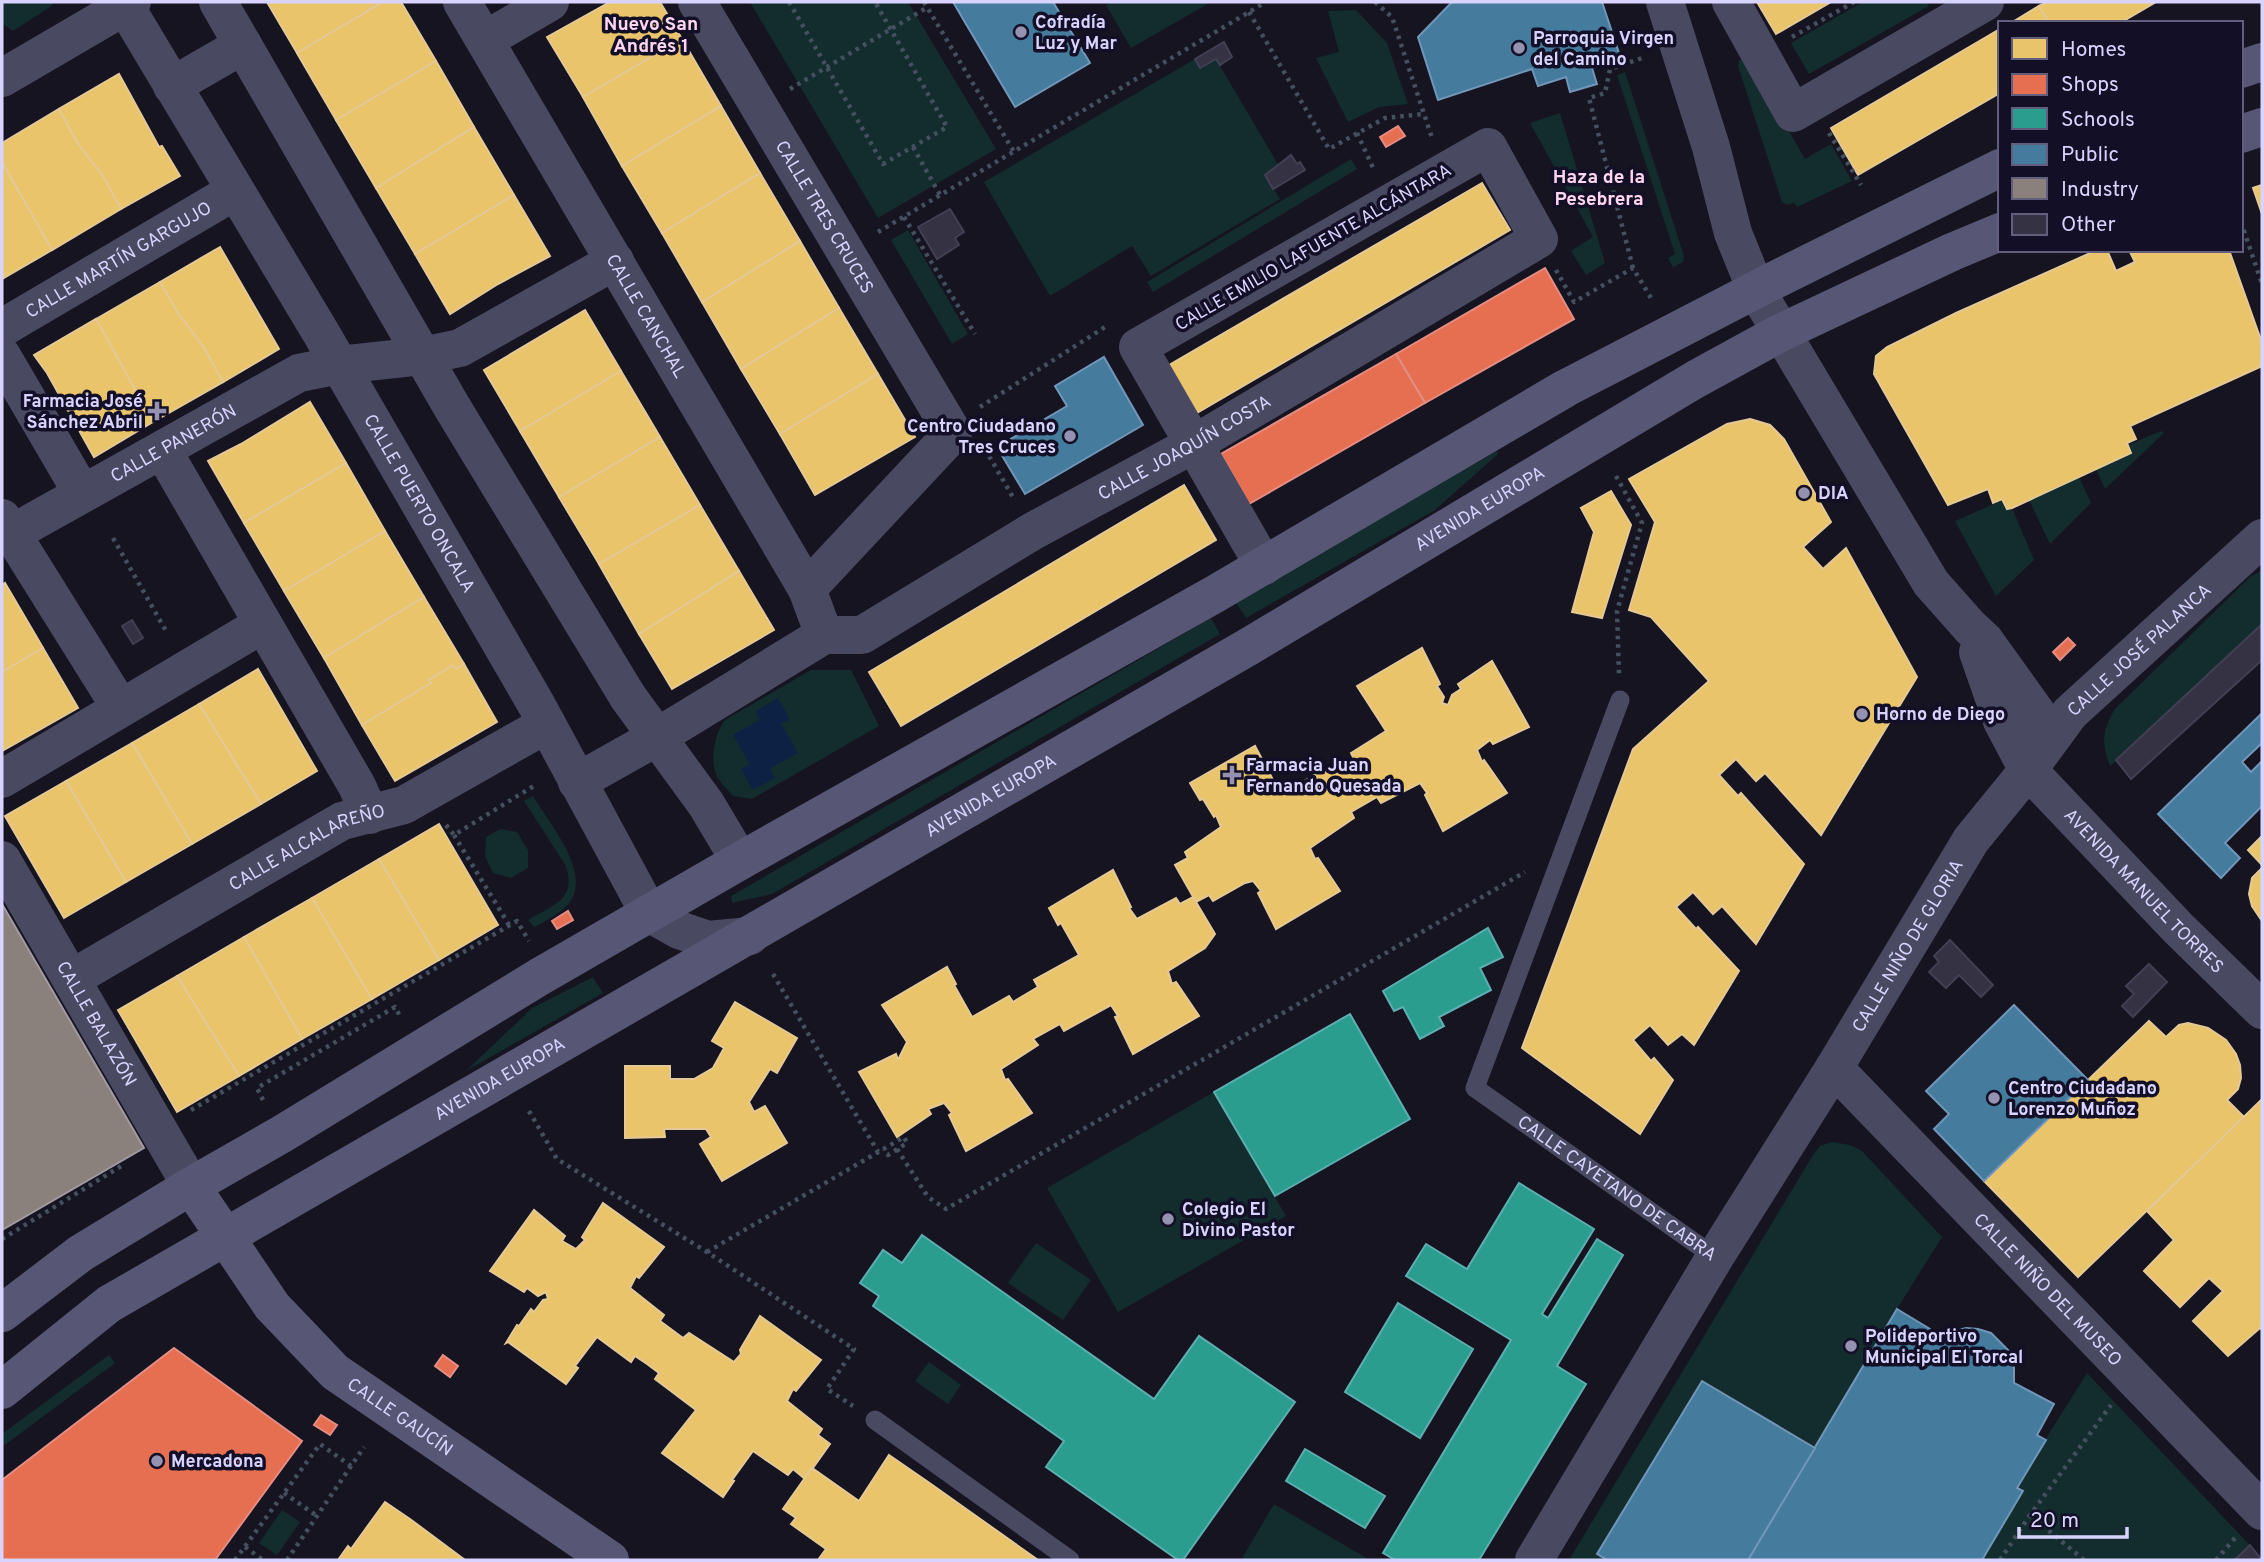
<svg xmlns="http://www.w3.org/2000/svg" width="2264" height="1562" font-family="Overpass,sans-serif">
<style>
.green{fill:#132c2d}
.water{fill:#0d2144}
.homes{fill:#e9c46a;stroke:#e4c997;stroke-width:2}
.shops{fill:#e76f51;stroke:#e38d85;stroke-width:2}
.schools{fill:#2a9d8f;stroke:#5eaeb1;stroke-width:2}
.public{fill:#457b9d;stroke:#7196ba;stroke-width:2}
.industry{fill:#8a817c;stroke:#a29aa3;stroke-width:2}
.building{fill:#343243;stroke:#433f54;stroke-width:2}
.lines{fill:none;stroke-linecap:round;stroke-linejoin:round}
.path{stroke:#44505f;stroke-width:4.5;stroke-dasharray:3.5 5;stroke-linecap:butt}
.service{stroke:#4a4962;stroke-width:19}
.minor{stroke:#4a4962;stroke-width:38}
.tertiary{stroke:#4a4962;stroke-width:38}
.secondary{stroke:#575674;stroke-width:38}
.poi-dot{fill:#9591b1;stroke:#130f26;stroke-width:2.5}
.labels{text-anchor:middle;stroke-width:7;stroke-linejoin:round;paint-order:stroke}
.poi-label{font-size:18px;font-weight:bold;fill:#d9d4ff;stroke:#130f26;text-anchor:start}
.street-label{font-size:18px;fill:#d9d4ff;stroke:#130f26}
.neighbourhood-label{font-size:19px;font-weight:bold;fill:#ffd6f0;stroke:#130f26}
</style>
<rect width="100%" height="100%" fill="#161421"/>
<!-- green -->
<g class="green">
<path d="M2,2H54L50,7L13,31L2,23Z"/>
<path d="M750,2H908L996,149L878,218Z"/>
<path d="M1112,2H1211L1131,48L1106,5Z"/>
<path d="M1863,2H1927L1929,6L1809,74L1791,43Z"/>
<path d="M1356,10L1387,43L1408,104L1379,107L1348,122L1316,58L1339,52L1328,11Z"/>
<path d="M1747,58L1805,159L1831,144L1852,181L1797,207L1794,203L1787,205L1782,202L1738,66L1739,60Z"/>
<path d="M1195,59L1200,68L1216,59L1279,166L1265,175L1280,199L1151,276L1132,246L1050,296L984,182Z"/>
<path d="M1625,72L1684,256L1683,262L1673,267L1668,258L1675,254L1617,75Z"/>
<path d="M1560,113L1605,263L1586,275L1571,251L1593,237L1530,123Z"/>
<path d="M1351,159L1357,169L1153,292L1147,282Z"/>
<path d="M908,230L968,334L952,344L891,240Z"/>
<path d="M2161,431L2164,433L2105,489L2096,469L2131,453L2128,445Z"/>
<path d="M1497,451L1498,454L1435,510L1246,618L1235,601Z"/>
<path d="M2079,477L2091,503L2050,544L2029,500Z"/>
<path d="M2003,500L2007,509L2012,508L2034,560L1996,596L1955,521Z"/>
<path d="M2262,571V624L2110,766C2101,742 2102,731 2115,709L2251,576Z"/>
<path d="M1211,618L1220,634L772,894L732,903L731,896Z"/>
<path d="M811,670H851L879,726L752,799L733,796C727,789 719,782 716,774C710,756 715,733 725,720Z"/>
<path d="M533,796C552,828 603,885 558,913C550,918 542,924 534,927L528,920C553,905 577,900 566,866L524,801Z"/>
<path d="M500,829L517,832L528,850V868L511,878L493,873L485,856L486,837Z"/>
<path d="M593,977L603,993L466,1071L532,1008Z"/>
<path d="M1214,1092L1286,1216L1118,1312L1047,1188Z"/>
<path d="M1832,1142L1850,1145L1862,1151L1942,1237L1897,1309L1940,1335C1983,1321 2015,1334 2014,1383L2054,1404L2038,1435L2045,1440L2087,1373L2262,1558V1560H1569L1813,1155L1820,1146Z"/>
<path d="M1036,1243L1091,1280L1063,1320L1008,1283Z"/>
<path d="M109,1355L115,1363L2,1447V1434Z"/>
<path d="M929,1362L961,1385L948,1404L915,1381Z"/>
<path d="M1274,1504L1370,1560H1241Z"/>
<path d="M282,1510L300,1522L277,1555L259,1543Z"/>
</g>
<!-- water -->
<path class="water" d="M778,698L790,719L781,724L798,753L770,768L775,778L753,790L741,769L750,764L733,735L760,720L756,711Z"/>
<!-- homes -->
<g class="homes">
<path d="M267,2H383L297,53Z"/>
<path d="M383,2H401L436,61L336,120L297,53Z"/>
<path d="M610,2H660L682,39L583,97L547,37Z"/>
<path d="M1757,2H1831L1776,34Z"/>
<path d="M2047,2H2156L2120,23H2049L2039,6Z"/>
<path d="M2039,6L2049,23H2011Z"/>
<path d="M2000,29V93L1858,175L1831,128Z"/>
<path d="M682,39L721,106L622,166L583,97Z"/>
<path d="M436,61L474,127L376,188L336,120Z"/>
<path d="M119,74L159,147L162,146L180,176L121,209L103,176L76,141L59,109Z"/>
<path d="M721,106L760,173L662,233L622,166Z"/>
<path d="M59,109L76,141L103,176L121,209L52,250L2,162V143Z"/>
<path d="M474,127L514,195L415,254L376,188Z"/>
<path d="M2,162L52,250L2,279Z"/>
<path d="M760,173L800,241L702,302L662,233Z"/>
<path d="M1482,183L1510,230L1197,413L1169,365Z"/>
<path d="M2262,185V214L2253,188Z"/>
<path d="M514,195L550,256L498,284L450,314L415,254Z"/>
<path d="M800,241L839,308L741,369L702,302Z"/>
<path d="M220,247L279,349L223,382L204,348L178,313L160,282Z"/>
<path d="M2097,250H2107L2116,271L2135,262L2129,250H2229L2262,343V366L2130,426L2136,439L2127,443L2131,453L2012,508L2007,509L2002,499L1993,503L1988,489L1948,505L1874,374L1876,356L1887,347L1956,313Z"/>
<path d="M160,282L178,313L204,348L223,382L153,422L96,319Z"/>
<path d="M839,308L878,374L780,434L741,369Z"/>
<path d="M585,310L621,371L520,431L484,370Z"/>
<path d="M96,319L153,422L94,457L47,373L34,355Z"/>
<path d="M621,371L660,437L559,497L520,431Z"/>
<path d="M878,374L915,437L815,495L780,434Z"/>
<path d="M310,402L346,463L244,523L208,461L241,444Z"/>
<path d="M1750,419L1770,425L1784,439L1831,522L1803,547L1823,569L1846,548L1917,677L1821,835L1765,773L1756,781L1736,759L1719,775L1738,796L1741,793L1804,864L1756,944L1722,906L1713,914L1693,892L1676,907L1696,929L1698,927L1739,971L1694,1045L1682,1034L1668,1045L1650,1025L1633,1040L1651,1061L1654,1058L1673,1080L1640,1134L1522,1048L1633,749L1709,681L1651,617L1629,610L1655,522L1629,479L1727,424Z"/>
<path d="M660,437L700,505L599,564L559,497Z"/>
<path d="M346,463L385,531L284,591L244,523Z"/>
<path d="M1184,485L1216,540L901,726L869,672Z"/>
<path d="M1611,491L1631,525L1602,618L1572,612L1594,532L1581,508Z"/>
<path d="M700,505L739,571L639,634L599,564Z"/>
<path d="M385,531L424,597L324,658L284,591Z"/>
<path d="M739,571L774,630L672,689L639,634Z"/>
<path d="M5,583L43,648L2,672V585Z"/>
<path d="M424,597L464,664L456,669L453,665L429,680L431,683L362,725L324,658Z"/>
<path d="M43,648L78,708L2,751V672Z"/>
<path d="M1422,648L1440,684L1437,686L1444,697L1442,703L1448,705L1452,695L1461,689L1458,684L1492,661L1529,727L1493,744L1490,740L1477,750L1482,762L1484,760L1507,793L1443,831L1425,795L1427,793L1420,783L1381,803L1377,797L1351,812L1354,818L1310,848L1315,859L1318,858L1340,891L1276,929L1258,893L1261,891L1253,881L1245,883L1213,901L1209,895L1196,902L1175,865L1188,858L1185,852L1221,827L1216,815L1214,817L1203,799L1200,800L1190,783L1255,746L1280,793L1284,794L1325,768L1327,772L1338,769L1354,759L1351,753L1386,731L1357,686Z"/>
<path d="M464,664L497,722L395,781L362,725L431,683L429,680L453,665L456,669Z"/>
<path d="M258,669L317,771L261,804L199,704Z"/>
<path d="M199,704L261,804L192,844L132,743Z"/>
<path d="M132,743L192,844L126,882L66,781Z"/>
<path d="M66,781L126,882L64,918L5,816Z"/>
<path d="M439,824L498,925L439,960L379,859Z"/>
<path d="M2262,836V865L2248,850Z"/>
<path d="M379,859L439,960L372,999L312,898Z"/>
<path d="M2262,868V921L2252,906L2249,894L2252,878Z"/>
<path d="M1113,870L1131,907L1129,908L1137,919L1176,898L1180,904L1193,897L1196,902L1215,934L1205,948L1168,971L1172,984L1176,982L1199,1016L1133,1054L1115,1017L1118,1016L1111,1005L1064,1031L1060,1024L1033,1039L1038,1045L1001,1069L1005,1080L1008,1079L1032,1113L966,1151L949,1115L952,1113L944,1103L928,1109L931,1114L897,1137L859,1072L896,1054L898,1060L907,1042L882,1005L947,967L956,984L954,985L972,1017L1009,996L1013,1002L1038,987L1034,980L1079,955L1061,923L1058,925L1049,908Z"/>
<path d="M312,898L372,999L302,1039L244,937Z"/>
<path d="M244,937L302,1039L239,1076L177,976Z"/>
<path d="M177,976L239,1076L177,1112L118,1010Z"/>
<path d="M735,1002L797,1038L777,1073L770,1069L749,1102L754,1112L765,1106L787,1143L722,1181L700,1144L711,1137L706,1129H664L665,1137L625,1138V1066H670V1079H694L713,1068L724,1048L712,1041Z"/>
<path d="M2149,1021L2166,1037L2179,1025L2188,1023L2208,1028L2226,1040L2236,1054L2240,1065L2241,1078L2238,1089L2227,1100L2244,1117L2078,1277L1984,1181Z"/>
<path d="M2262,1099V1330L2260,1328L2228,1356L2193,1321L2223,1291L2209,1278L2180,1307L2144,1271L2174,1240L2147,1211Z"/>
<path d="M603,1203L664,1247L639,1278L636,1276L630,1288L664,1315L660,1321L683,1338L689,1333L734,1362L741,1354L740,1350L760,1316L821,1360L796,1391L793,1389L787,1401L822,1429L818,1435L830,1444L805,1479L793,1469L788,1475L753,1451L732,1480L734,1481L723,1497L662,1453L696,1410L655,1379L659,1373L647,1364L635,1356L631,1362L597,1337L575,1366L578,1368L566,1384L508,1342L506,1343L517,1325L519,1326L531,1309L534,1312L543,1300L548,1299L546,1292L538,1296L527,1288L524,1292L490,1271L534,1210L565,1236L562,1241L576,1249L585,1240L582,1237Z"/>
<path d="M889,1455L931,1484L1038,1560H818L826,1549L791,1524L796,1518L783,1509L812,1468L859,1501Z"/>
<path d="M385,1502L410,1519L465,1560H338L348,1546L351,1549Z"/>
</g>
<!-- shops -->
<g class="shops">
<path d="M1398,126L1405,136L1386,147L1380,137Z"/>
<path d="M1545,268L1574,319L1425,403L1396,354Z"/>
<path d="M1396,354L1425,403L1249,504L1221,454Z"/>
<path d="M2068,638L2075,645L2060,660L2053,652Z"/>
<path d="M568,911L573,920L557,929L552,921Z"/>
<path d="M174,1348L302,1441L215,1560H2V1480Z"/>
<path d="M443,1355L458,1366L450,1377L435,1366Z"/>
<path d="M321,1415L337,1425L330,1435L314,1425Z"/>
</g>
<!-- schools -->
<g class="schools">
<path d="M1488,928L1503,957L1480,968L1491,990L1439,1017L1444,1026L1420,1039L1403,1007L1394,1011L1383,991Z"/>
<path d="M1350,1014L1410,1119L1275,1196L1214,1092Z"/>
<path d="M1519,1183L1594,1229L1542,1314L1548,1318L1597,1239L1623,1255L1557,1366L1586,1384L1479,1560H1395L1383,1553L1511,1340L1406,1276L1426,1244L1467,1269Z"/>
<path d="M922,1235L1154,1399L1199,1336L1295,1402L1183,1560H1178L1046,1467L1064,1441L873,1306L879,1296L860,1283L883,1250L902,1263Z"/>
<path d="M1398,1303L1473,1349L1420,1438L1345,1392Z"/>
<path d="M1305,1449L1385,1496L1365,1528L1286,1481Z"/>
</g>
<!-- public -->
<g class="public">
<path d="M953,2H1053L1090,63L1015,107Z"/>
<path d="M1452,2H1602L1621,59L1592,68L1597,84L1570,92L1566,77L1538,86L1532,69L1438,100L1418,37Z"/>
<path d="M1104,357L1143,425L1025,494L997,447L1067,406L1055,386Z"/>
<path d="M2262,713V743L2242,762L2251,772L2262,761V806L2225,843L2240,858L2221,878L2158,814Z"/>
<path d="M2014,1005L2088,1080L1984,1181L1934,1129L1949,1114L1926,1091Z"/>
<path d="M1897,1309L1940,1335L1966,1328L1978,1329L1991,1333L2010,1352L2014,1364V1383L2054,1404L2037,1435L2046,1440L2017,1488L2023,1491L1982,1560H1748Z"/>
<path d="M1702,1381L1815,1448L1748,1560H1607L1597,1554Z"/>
</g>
<!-- industry -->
<path class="industry" d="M2,904L144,1148L2,1230Z"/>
<!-- building -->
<g class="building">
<path d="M1224,42L1232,57L1220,65L1216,59L1200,68L1195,59Z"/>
<path d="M1291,155L1297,164L1300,162L1305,170L1273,189L1265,175Z"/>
<path d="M950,209L964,232L955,238L959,245L937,259L918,227Z"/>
<path d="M132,620L143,638L133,644L122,626Z"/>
<path d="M2262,624V660L2131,779L2116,760Z"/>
<path d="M1950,940L1993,985L1981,997L1959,975L1946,988L1929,972L1939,962L1934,956Z"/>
<path d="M2149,964L2167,982L2133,1017L2122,1006L2134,994L2126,986Z"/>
<path d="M2250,1545L2262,1560H2234L2241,1554Z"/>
</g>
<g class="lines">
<!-- path -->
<g class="path">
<path d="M789,2L883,164L947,127L875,2"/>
<path d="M924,2L1014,152"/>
<path d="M1375,2L1392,17L1432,138"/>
<path d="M1249,12L1329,149L1385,118L1423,114"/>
<path d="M1792,37L1854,2"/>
<path d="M790,89L928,7"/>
<path d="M1357,133L1374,170"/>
<path d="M1829,133L1861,185"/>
<path d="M913,147L940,195"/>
<path d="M904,217L975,334"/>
<path d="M2241,222L2262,284"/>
<path d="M878,232L1266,2"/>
<path d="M1633,268L1589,98L1605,93L1610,69L1645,57"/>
<path d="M1556,270L1574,302L1633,268L1651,298"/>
<path d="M980,407L1105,327"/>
<path d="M985,449L1014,499"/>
<path d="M1616,476L1642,523L1617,611L1619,675"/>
<path d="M113,538L166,631"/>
<path d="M446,825L454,835L537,784"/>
<path d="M454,835L509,925"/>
<path d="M773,974L878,1152"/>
<path d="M263,1100L257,1088L395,1007L401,1018"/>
<path d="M191,1110L517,921L529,941"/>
<path d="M529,1111L557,1159L707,1252L854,1349L827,1389L853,1406"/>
<path d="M897,1149L928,1197L946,1209L1525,872"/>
<path d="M2,1239L123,1165"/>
<path d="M707,1252L904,1137L907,1143L888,1155L884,1149"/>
<path d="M284,1493L317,1516"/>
<path d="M245,1547L263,1560"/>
<path d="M235,1560L320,1444L351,1466"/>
<path d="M287,1560L364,1447"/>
<path d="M2000,1560L2030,1515"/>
<path d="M2084,1560L2030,1515L2111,1405"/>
<path d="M2216,1560L2235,1538"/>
</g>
<!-- service -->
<g class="service">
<path id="s1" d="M1620,700L1475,1088L1715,1257"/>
<path d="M875,1420L1070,1560"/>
</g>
<!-- minor -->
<g class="minor">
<path d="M218,2L452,407L628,697L706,804L740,861"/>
<path id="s2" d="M462,2L807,589L824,635"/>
<path id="s3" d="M697,2L953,433L807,589"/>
<path d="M1665,2L1711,147L1733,233L1756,290L1931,583L1970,627L1985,641L2053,736"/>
<path d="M1731,2L1793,113L1985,2"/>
<path id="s4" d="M125,6L321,333L536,704L649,913L679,930L708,940L750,936"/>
<path d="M485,40L550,2"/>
<path d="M172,86L243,45"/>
<path id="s5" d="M2,328L235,191"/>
<path d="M2,356L82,493"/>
<path d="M163,451L357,786L370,815"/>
<path d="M2,518L120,707"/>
<path id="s6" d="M11,534L299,373L339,365L422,356L460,348L615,261"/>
<path id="s7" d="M824,635H862L1033,531L1194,444L1539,239L1488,147L1138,347L1264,566"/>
<path id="s8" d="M1978,652L2002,721L2028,770L2178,928L2262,1010"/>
<path d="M2,779L263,624"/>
<path d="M577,782L657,737L824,635"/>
<path id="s9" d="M2,860L191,1186"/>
<path id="s10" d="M71,979L342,821L404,805L547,724"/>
<path id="s11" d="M1834,1068L2262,1511"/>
<path id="s12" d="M1534,1560L1715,1257L1834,1068L1971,840L2028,770L2070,713L2262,538"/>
</g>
<!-- tertiary -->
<path class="tertiary" d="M2,78L132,2"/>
<!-- secondary -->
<g class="secondary">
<path d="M2241,69L2262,62"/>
<path d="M2241,134L2262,127"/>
<path id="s13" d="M191,1186L272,1306L335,1372L610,1560"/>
<path d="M2,1313L81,1253L191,1186L282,1134L539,977L740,861L1215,594L1566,388L1765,285L2000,168"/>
<path id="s14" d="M2,1390L109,1304L1248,647L1696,379L1780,333L1952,252L2000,232"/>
</g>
</g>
<!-- markers -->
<g class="poi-dot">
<circle cx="1021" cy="32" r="7"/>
<circle cx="1519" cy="48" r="7"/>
<path d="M153.5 400.5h7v7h7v7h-7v7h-7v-7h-7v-7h7z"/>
<circle cx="1070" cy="436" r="7"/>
<circle cx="1804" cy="493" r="7"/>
<circle cx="1862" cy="714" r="7"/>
<path d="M1228.5 764.5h7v7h7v7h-7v7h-7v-7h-7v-7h7z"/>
<circle cx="1994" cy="1098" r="7"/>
<circle cx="1168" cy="1219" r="7"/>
<circle cx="1851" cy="1346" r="7"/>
<circle cx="157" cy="1461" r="7"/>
</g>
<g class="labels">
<!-- poi labels -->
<g class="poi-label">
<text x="1035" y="28">Cofradía<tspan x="1035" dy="21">Luz y Mar</tspan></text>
<text x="1533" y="44">Parroquia Virgen<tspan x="1533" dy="21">del Camino</tspan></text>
<text x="143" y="407" text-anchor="end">Farmacia José<tspan x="143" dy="21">Sánchez Abril</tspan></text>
<text x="1056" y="432" text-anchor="end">Centro Ciudadano<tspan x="1056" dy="21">Tres Cruces</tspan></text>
<text x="1818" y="499">DIA</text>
<text x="1876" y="720">Horno de Diego</text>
<text x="1246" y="771">Farmacia Juan<tspan x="1246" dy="21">Fernando Quesada</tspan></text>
<text x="2008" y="1094">Centro Ciudadano<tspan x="2008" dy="21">Lorenzo Muñoz</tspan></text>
<text x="1182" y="1215">Colegio El<tspan x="1182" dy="21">Divino Pastor</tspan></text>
<text x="1865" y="1342">Polideportivo<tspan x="1865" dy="21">Municipal El Torcal</tspan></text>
<text x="171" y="1467">Mercadona</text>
</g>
<!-- street labels -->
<g class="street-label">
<text dy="6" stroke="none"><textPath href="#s3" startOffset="250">CALLE TRES CRUCES</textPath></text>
<text transform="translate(1313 247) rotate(-30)" y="6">CALLE EMILIO LAFUENTE ALCÁNTARA</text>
<text dy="6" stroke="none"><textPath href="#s5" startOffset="135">CALLE MARTÍN GARGUJO</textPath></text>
<text dy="6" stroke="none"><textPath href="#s2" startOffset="364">CALLE CANCHAL</textPath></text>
<text dy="6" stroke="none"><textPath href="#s6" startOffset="186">CALLE PANERÓN</textPath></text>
<text dy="6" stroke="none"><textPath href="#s7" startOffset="411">CALLE JOAQUÍN COSTA</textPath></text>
<text dy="6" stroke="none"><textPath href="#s4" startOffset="578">CALLE PUERTO ONCALA</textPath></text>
<text dy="6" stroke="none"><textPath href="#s14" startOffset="1722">AVENIDA EUROPA</textPath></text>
<text dy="6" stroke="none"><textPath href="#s12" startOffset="1097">CALLE JOSÉ PALANCA</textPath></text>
<text dy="6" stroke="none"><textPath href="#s14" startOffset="1155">AVENIDA EUROPA</textPath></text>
<text dy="6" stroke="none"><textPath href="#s10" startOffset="271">CALLE ALCALAREÑO</textPath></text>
<text dy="6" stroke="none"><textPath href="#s8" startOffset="296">AVENIDA MANUEL TORRES</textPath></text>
<text dy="6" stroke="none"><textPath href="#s12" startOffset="719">CALLE NIÑO DE GLORIA</textPath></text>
<text dy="6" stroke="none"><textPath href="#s9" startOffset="189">CALLE BALAZÓN</textPath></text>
<text dy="6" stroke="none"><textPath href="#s14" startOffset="588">AVENIDA EUROPA</textPath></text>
<text dy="6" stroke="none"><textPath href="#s1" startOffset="588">CALLE CAYETANO DE CABRA</textPath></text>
<text dy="6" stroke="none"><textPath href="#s11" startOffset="308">CALLE NIÑO DEL MUSEO</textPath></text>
<text dy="6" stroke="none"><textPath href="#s13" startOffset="315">CALLE GAUCÍN</textPath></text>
</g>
<!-- neighbourhood labels -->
<g class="neighbourhood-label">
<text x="651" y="30">Nuevo San<tspan x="651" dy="22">Andrés 1</tspan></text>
<text x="1599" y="183">Haza de la<tspan x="1599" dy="22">Pesebrera</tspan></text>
</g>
</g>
<!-- border -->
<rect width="2264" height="1562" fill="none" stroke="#d9d4ff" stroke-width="7"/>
<!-- legend -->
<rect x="1998" y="21" width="245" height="231" fill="#130f26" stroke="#625e7d" stroke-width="2"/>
<rect x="2012" y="38" width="35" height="21" fill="#e9c46a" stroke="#625e7d" stroke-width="2"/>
<text x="2061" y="56" font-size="21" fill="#d9d4ff">Homes</text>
<rect x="2012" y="74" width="35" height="21" fill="#e76f51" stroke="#625e7d" stroke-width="2"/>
<text x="2061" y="91" font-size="21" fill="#d9d4ff">Shops</text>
<rect x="2012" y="108" width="35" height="21" fill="#2a9d8f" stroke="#625e7d" stroke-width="2"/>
<text x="2061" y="126" font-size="21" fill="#d9d4ff">Schools</text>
<rect x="2012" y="144" width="35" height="21" fill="#457b9d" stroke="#625e7d" stroke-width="2"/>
<text x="2061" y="161" font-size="21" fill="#d9d4ff">Public</text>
<rect x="2012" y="178" width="35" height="21" fill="#8a817c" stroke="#625e7d" stroke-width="2"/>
<text x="2061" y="196" font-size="21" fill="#d9d4ff">Industry</text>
<rect x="2012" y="214" width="35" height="21" fill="#343243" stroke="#625e7d" stroke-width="2"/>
<text x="2061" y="231" font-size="21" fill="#d9d4ff">Other</text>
<!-- scale -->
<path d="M2019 1527v10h108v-10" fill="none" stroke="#d9d4ff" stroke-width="3.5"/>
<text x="2030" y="1527" font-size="21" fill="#d9d4ff" stroke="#130f26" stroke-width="5" paint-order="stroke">20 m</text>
</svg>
